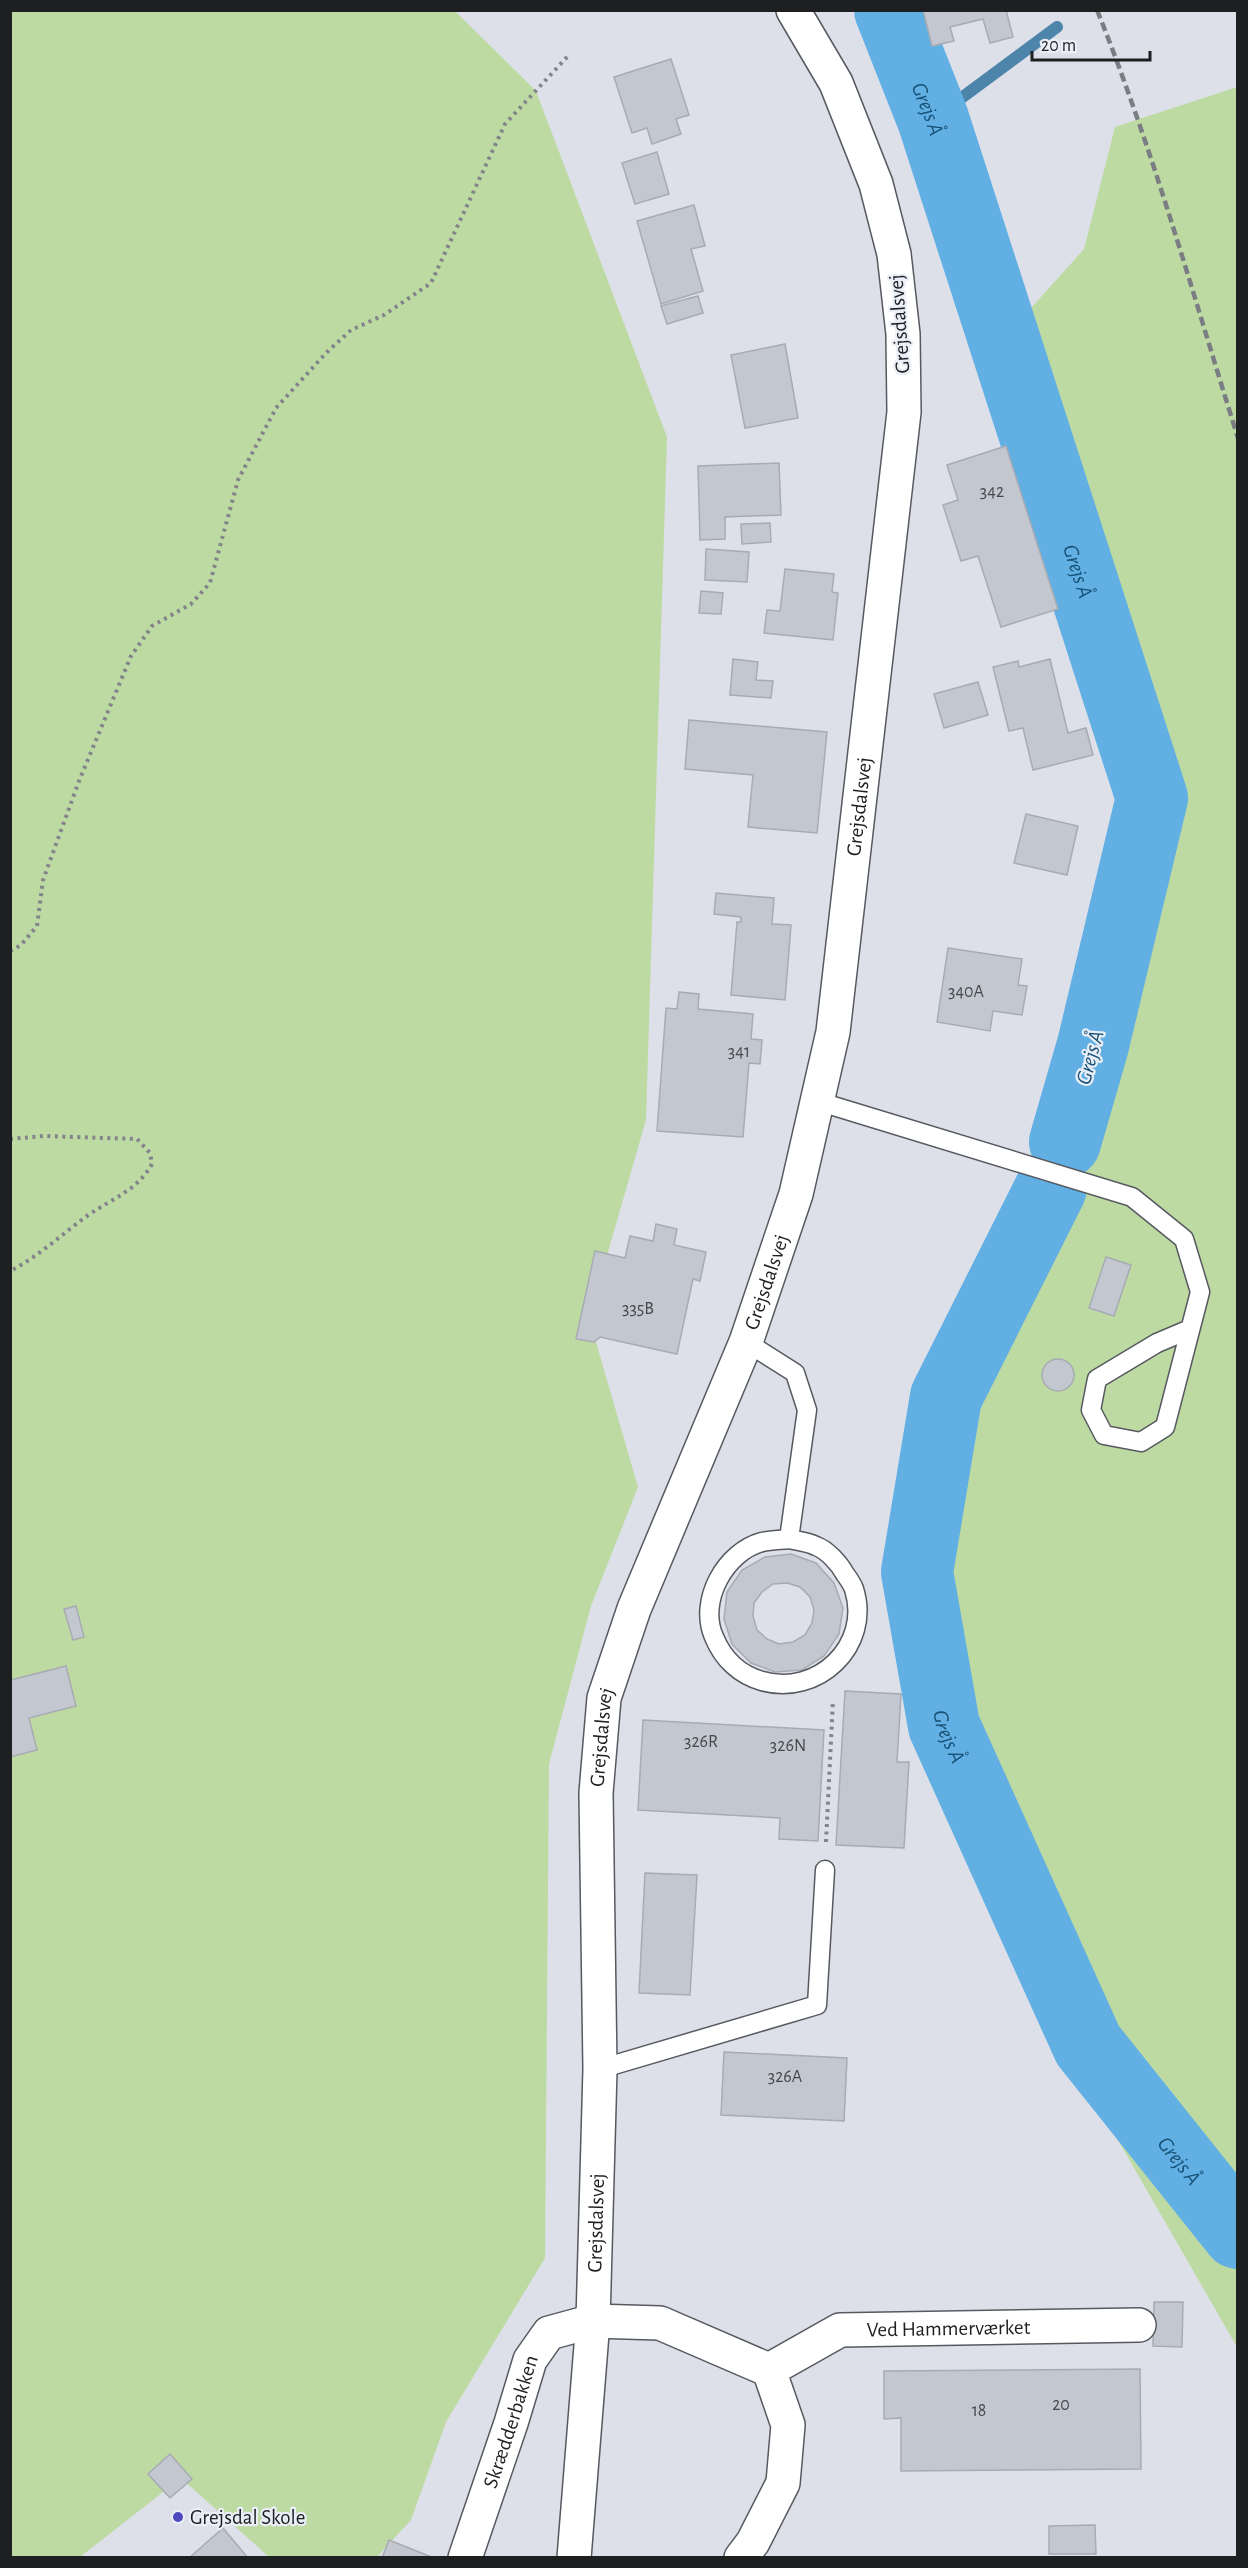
<svg xmlns="http://www.w3.org/2000/svg" width="1248" height="2568" font-family="'Alegreya Sans',sans-serif">
<style>
.green{fill:#bedaa3}
.lines{fill:none;stroke-linecap:round;stroke-linejoin:round}
.stream{stroke:#4d84a9;stroke-width:12}
.river{stroke:#61afe3;stroke-width:72}
.building{fill:#c3c7cf;stroke:#a7abb3;stroke-width:1.5;fill-rule:evenodd}
.service-casing{stroke:#565960;stroke-width:21}
.minor-casing{stroke:#565960;stroke-width:36}
.tertiary-casing{stroke:#565960;stroke-width:36}
.path{stroke:#82848a;stroke-width:4;stroke-dasharray:3 4.5;stroke-linecap:butt}
.service{stroke:#fff;stroke-width:18}
.minor{stroke:#fff;stroke-width:33}
.tertiary{stroke:#fff;stroke-width:33}
.rail{stroke:#7a7d82;stroke-width:4.5;stroke-dasharray:9 4.5;stroke-linecap:butt}
.poi-dot{fill:#4f49c0;stroke:#eaeef6;stroke-width:2}
.labels{text-anchor:middle;stroke-width:4.5;stroke-linejoin:round;paint-order:stroke}
.number-label{font-size:18px;fill:#46494c}
.street-label{font-size:21px;fill:#1d1f21;stroke:#eaeef6}
.poi-label{font-size:21px;fill:#1d1f21;stroke:#eaeef6;text-anchor:start}
.water-label{font-size:22px;font-style:italic;fill:#175175;stroke:#eaeef6}
</style>
<rect width="100%" height="100%" fill="#dde0e9"/>
<!-- green -->
<g class="green">
<path d="M11,11H455L536,91L667,437L646,1120L589,1318L638,1487L591,1606L549,1764L545,2258L446,2422L411,2520L377,2557H269L181,2478L80,2557L11,2558Z"/>
<path d="M1237,87V2347L1019,1968L948,1682L953,1442L1131,1028L1169,788L1013,328L1084,249L1115,127Z"/>
</g>
<g class="lines">
<!-- stream -->
<path class="stream" d="M933,119L1057,27"/>
<!-- river -->
<g class="river">
<path id="s1" d="M890,10L933,119L1152,798L1093,1045L1065,1142"/>
<path id="s2" d="M1051,1188L946,1397L917,1572L944,1726L1088,2045L1238,2233"/>
</g>
</g>
<!-- building -->
<g class="building">
<path d="M923,10H1006L1013,37L990,43L983,19L950,27L954,41L932,46Z"/>
<path d="M671,59L689,115L676,119L681,134L652,144L647,128L632,133L614,77Z"/>
<path d="M657,152L669,194L635,204L622,163Z"/>
<path d="M694,205L705,246L691,249L703,291L661,304L637,221Z"/>
<path d="M698,296L703,313L667,324L661,306Z"/>
<path d="M785,344L798,418L745,428L731,355Z"/>
<path d="M1006,446L1058,609L1001,627L978,556L961,561L943,505L958,500L947,465Z"/>
<path d="M779,463L781,515L725,517V539L700,540L698,466Z"/>
<path d="M770,523L771,542L742,544L741,524Z"/>
<path d="M706,549L749,552L747,582L705,580Z"/>
<path d="M785,569L834,574L832,592L838,593L833,640L764,633L767,610L780,611Z"/>
<path d="M701,591L723,593L721,614L699,613Z"/>
<path d="M733,659L758,662L756,680L773,681L771,698L730,695Z"/>
<path d="M1050,659L1068,733L1086,728L1093,755L1033,770L1023,728L1009,731L993,667L1018,661L1019,667Z"/>
<path d="M978,682L988,715L944,728L934,694Z"/>
<path d="M689,720L827,732L817,833L748,827L753,775L685,769Z"/>
<path d="M1026,814L1078,826L1067,875L1014,863Z"/>
<path d="M716,893L774,898L772,924L791,925L785,1000L731,995L737,922H741V917L714,914Z"/>
<path d="M948,948L1022,959L1018,985L1027,986L1022,1015L993,1011L990,1031L937,1022Z"/>
<path d="M679,992L699,994L698,1009L753,1014L751,1039L762,1040L760,1064L749,1063L743,1137L657,1131L666,1008L677,1009Z"/>
<path d="M656,1224L677,1229L674,1245L706,1252L700,1281L693,1279L677,1354L600,1337L594,1342L576,1339L595,1251L625,1258L630,1236L653,1241Z"/>
<path d="M1106,1257L1131,1265L1114,1316L1089,1308Z"/>
<circle cx="1058" cy="1375" r="16"/>
<path d="M791,1554L816,1563L834,1583L843,1608L839,1634L824,1656L802,1670L775,1672L751,1663L732,1644L724,1619L727,1592L742,1570L765,1557ZM787,1583L800,1587L810,1597L814,1610L812,1623L805,1635L793,1642L779,1644L767,1639L757,1630L753,1616L754,1603L762,1592L773,1584Z"/>
<path d="M76,1606L84,1637L73,1640L64,1609Z"/>
<path d="M66,1666L76,1706L29,1718L37,1750L10,1757V1676L11,1680Z"/>
<path d="M845,1691L901,1694L897,1762H909L904,1848L836,1845Z"/>
<path d="M643,1720L824,1730L818,1841L779,1839L780,1818L638,1810Z"/>
<path d="M645,1873L697,1875L690,1995L639,1993Z"/>
<path d="M724,2052L847,2058L844,2121L721,2115Z"/>
<path d="M1154,2302H1183L1182,2347L1153,2346Z"/>
<path d="M1140,2369L1141,2469L901,2471V2418L884,2419V2371Z"/>
<path d="M170,2454L192,2479L170,2498L148,2474Z"/>
<path d="M1095,2525L1096,2554H1049V2526Z"/>
<path d="M223,2528L248,2558H189Z"/>
<path d="M389,2540L434,2558H382Z"/>
</g>
<g class="lines">
<defs>
<g id="service">
<path d="M817,1101L1132,1197L1184,1239L1200,1292L1165,1427L1141,1442L1104,1435L1091,1410L1097,1379L1157,1343L1190,1329"/>
<path d="M746,1342L795,1373L807,1410L789,1539C780,1540 771,1540 762,1542C725,1552 698,1601 714,1637C723,1659 740,1675 762,1681C817,1697 872,1646 854,1589C852,1584 848,1578 845,1574C839,1563 827,1550 816,1546C808,1542 798,1541 789,1539"/>
<path d="M600,2069L817,2005L825,1870"/>
</g>
<g id="minor">
<path id="s3" d="M769,2370L840,2330L1139,2325"/>
<path id="s4" d="M465,2558L511,2423L530,2360L549,2333L593,2321L660,2323L769,2370L788,2425L783,2483L753,2542L741,2558"/>
</g>
<g id="tertiary">
<path id="s5" d="M574,2558L593,2321L600,2069L596,1793L604,1698L634,1609L746,1342L796,1194L833,1032L904,412L903,334L894,254L876,184L836,83L793,10"/>
</g>
</defs>
<!-- service casing -->
<use href="#service" class="service-casing"/>
<!-- minor casing -->
<use href="#minor" class="minor-casing"/>
<!-- tertiary casing -->
<use href="#tertiary" class="tertiary-casing"/>
<!-- path -->
<g class="path">
<path d="M10,951L21,945L37,926L43,880L79,781L131,656L152,626L191,604L210,583L238,480L276,408L326,353L351,330L384,315L431,283L505,124L568,56"/>
<path d="M10,1139L44,1136L137,1139L150,1153L152,1164C137,1191 111,1199 87,1216C62,1234 38,1257 10,1271"/>
<path d="M826,1842L833,1700"/>
</g>
<!-- service -->
<use href="#service" class="service"/>
<!-- minor -->
<use href="#minor" class="minor"/>
<!-- tertiary -->
<use href="#tertiary" class="tertiary"/>
<!-- rail -->
<path class="rail" d="M1097,10C1153,149 1193,295 1238,438"/>
</g>
<!-- markers -->
<circle class="poi-dot" cx="178" cy="2517" r="6"/>
<g class="labels">
<!-- number labels -->
<g class="number-label">
<text x="992" y="497">342</text>
<text x="966" y="997">340A</text>
<text x="739" y="1057">341</text>
<text x="638" y="1314">335B</text>
<text x="701" y="1747">326R</text>
<text x="788" y="1751">326N</text>
<text x="785" y="2082">326A</text>
<text x="1061" y="2410">20</text>
<text x="979" y="2416">18</text>
</g>
<!-- street labels -->
<g class="street-label">
<text transform="translate(899 324) rotate(-94)" y="7">Grejsdalsvej</text>
<text dy="7" stroke="none"><textPath href="#s5" startOffset="1794">Grejsdalsvej</textPath></text>
<text dy="7" stroke="none"><textPath href="#s5" startOffset="1308">Grejsdalsvej</textPath></text>
<text dy="7" stroke="none"><textPath href="#s5" startOffset="822">Grejsdalsvej</textPath></text>
<text dy="7" stroke="none"><textPath href="#s5" startOffset="336">Grejsdalsvej</textPath></text>
<text dy="7" stroke="none"><textPath href="#s3" startOffset="190">Ved Hammerværket</textPath></text>
<text dy="7" stroke="none"><textPath href="#s4" startOffset="144">Skrædderbakken</textPath></text>
</g>
<!-- poi labels -->
<g class="poi-label">
<text x="190" y="2524">Grejsdal Skole</text>
</g>
<!-- water labels -->
<g class="water-label">
<text dy="8" stroke="none"><textPath href="#s1" startOffset="106">Grejs Å</textPath></text>
<text dy="8" stroke="none"><textPath href="#s1" startOffset="592">Grejs Å</textPath></text>
<text transform="translate(1089 1057) rotate(-75)" y="8">Grejs Å</text>
<text dy="8" stroke="none"><textPath href="#s2" startOffset="579">Grejs Å</textPath></text>
<text dy="8" stroke="none"><textPath href="#s2" startOffset="1065">Grejs Å</textPath></text>
</g>
</g>
<!-- border -->
<rect width="1248" height="2568" fill="none" stroke="#1d1f21" stroke-width="24"/>
<!-- scale -->
<path d="M1032 51v9h118v-9" fill="none" stroke="#1d1f21" stroke-width="3"/>
<text x="1041" y="51" font-size="18" fill="#1d1f21" stroke="#eaeef6" stroke-width="4.5" paint-order="stroke">20 m</text>
</svg>
